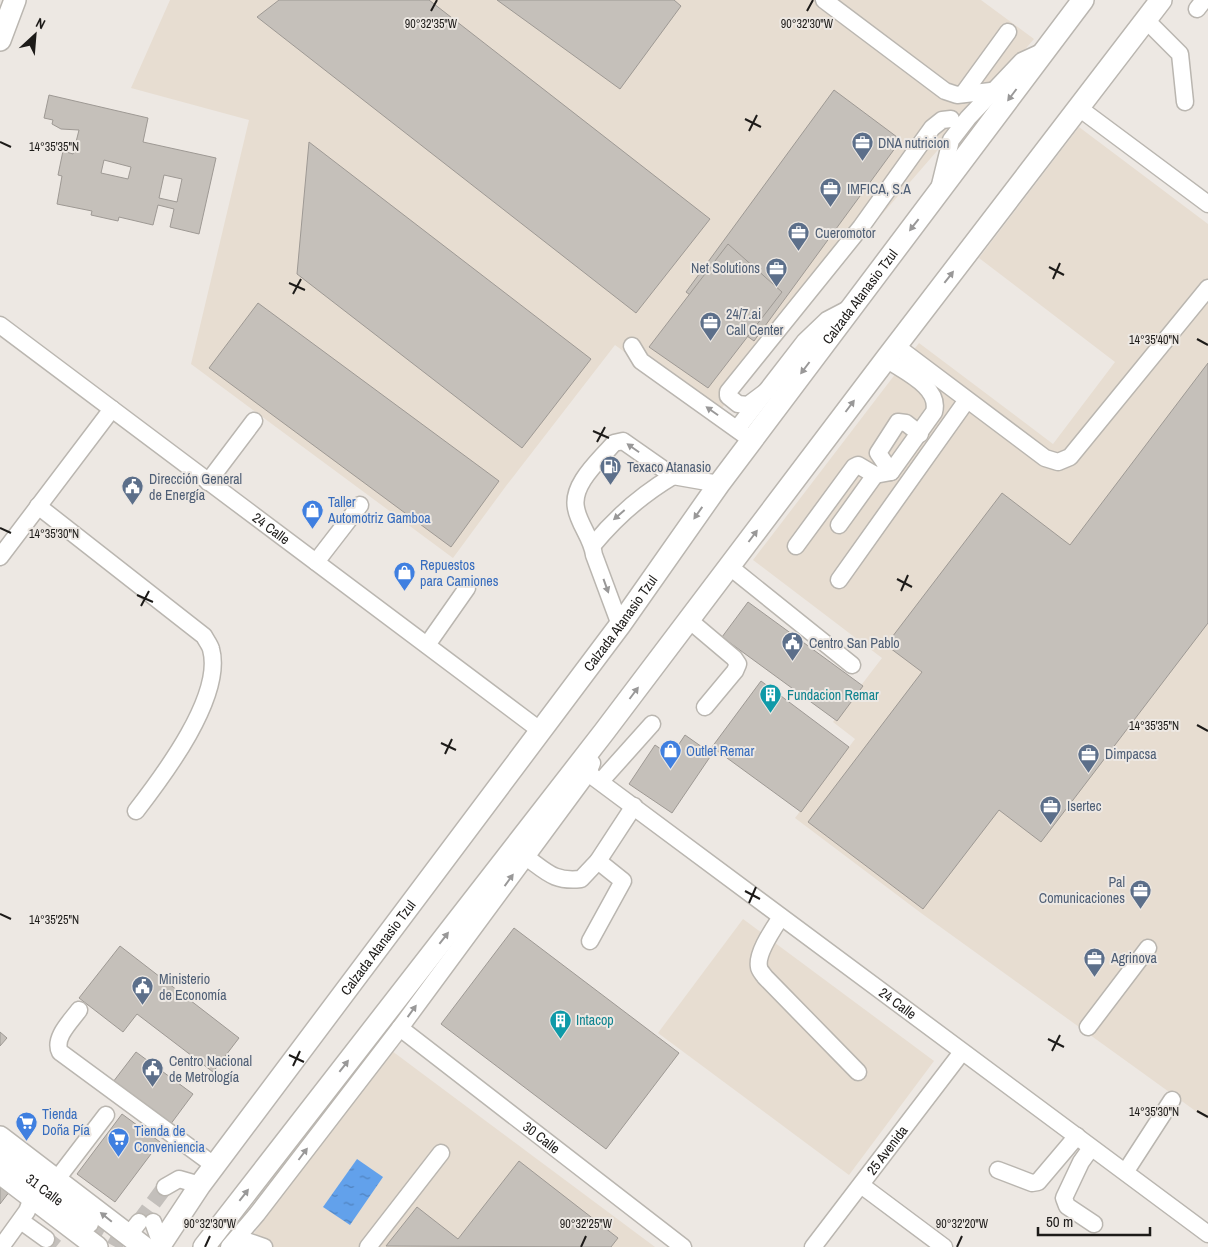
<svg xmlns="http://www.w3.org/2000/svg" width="1208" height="1247" font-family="'Archivo Narrow',sans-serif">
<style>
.built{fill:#e7ddd1}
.water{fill:url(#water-ripples)}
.building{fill:#c5c0ba;stroke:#9e9994;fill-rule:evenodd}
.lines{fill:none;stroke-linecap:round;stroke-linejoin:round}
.minor-tunnel{stroke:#c3bfbb;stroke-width:16;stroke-dasharray:16 8;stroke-linecap:butt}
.minor-casing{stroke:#bab6b0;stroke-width:19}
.major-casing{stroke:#bab6b0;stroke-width:24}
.minor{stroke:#fff;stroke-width:16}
.major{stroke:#fff;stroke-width:21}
.oneway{fill:#999898}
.ticks{fill:none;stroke:#1d1b19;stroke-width:2}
.labels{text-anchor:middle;stroke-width:4;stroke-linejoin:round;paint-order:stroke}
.service-label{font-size:14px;fill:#4e5e75;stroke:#ede8e3;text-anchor:start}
.street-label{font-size:14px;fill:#1d1b19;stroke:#ede8e3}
.shop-label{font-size:14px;fill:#366cbe;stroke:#ede8e3;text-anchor:start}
.culture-label{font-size:14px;fill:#0d838f;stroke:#ede8e3;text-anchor:start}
.ticks-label{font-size:12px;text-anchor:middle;fill:#1d1b19;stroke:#ede8e3;stroke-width:4;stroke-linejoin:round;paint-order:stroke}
</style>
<defs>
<pattern id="water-ripples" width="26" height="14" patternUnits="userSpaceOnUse" patternTransform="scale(1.25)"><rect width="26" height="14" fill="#62a1eb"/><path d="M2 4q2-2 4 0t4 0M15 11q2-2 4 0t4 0" fill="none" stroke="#5082be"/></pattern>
</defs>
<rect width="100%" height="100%" fill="#ede8e3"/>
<!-- built -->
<g class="built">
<path d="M170,0H981L1034,39L761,354L715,418L615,345L506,486L453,558L191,364L249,120L131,88Z"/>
<path d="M1079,127L1208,224V1120L921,913L795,818L855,739L833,722L882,658L753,560L919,343L1053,444L1115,362L979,258Z"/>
<path d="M743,919L934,1061L849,1175L658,1033Z"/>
<path d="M388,1048L655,1247H244Z"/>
</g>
<!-- water -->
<path class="water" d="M357,1159L383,1177L350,1225L323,1207Z"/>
<!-- building -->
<g class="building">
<path d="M279,0H429L710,219L636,313L257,17Z"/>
<path d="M497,0H674L681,6L620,89Z"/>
<path d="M834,90L901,140L754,341L686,292Z"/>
<path d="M49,95L148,118L143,142L216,158L199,234L170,227L174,209L158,205L153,225L119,217L118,221L91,215L92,211L57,204L62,176L58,175L63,151L73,154L79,130L61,129L52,124L53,120L44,118ZM104,160L131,167L128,179L101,173ZM164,175L182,179L177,202L159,198Z"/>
<path d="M309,142L591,359L522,448L297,274Z"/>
<path d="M728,244L782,292L708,388L649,347Z"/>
<path d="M258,303L499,481L451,547L209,368Z"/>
<path d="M1208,363V623L1041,842L999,810L923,909L808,822L922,672L886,645L1002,493L1070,545Z"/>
<path d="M748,602L863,686L837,721L722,637Z"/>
<path d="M761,681L849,747L801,812L712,747Z"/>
<path d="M685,735L712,754L672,813L629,784L655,745L671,756Z"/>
<path d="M514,928L679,1053L606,1149L441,1024Z"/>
<path d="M120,946L239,1038L213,1072L137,1014L123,1032L79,998Z"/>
<path d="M0,1032L7,1038L0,1046Z"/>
<path d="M136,1052L193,1094L170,1125L113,1082Z"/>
<path d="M122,1114L160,1142L115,1202L77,1174Z"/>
<path d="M519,1161L618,1238L611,1247L386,1246L417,1207L458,1239Z"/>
<path d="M0,1184L10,1191L0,1204Z"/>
</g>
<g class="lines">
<!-- minor-tunnel -->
<g class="minor-tunnel">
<path d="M139,1222L165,1187"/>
<path d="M90,1224L132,1247"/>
<path d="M46,1239L56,1247"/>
</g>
<defs>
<g id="minor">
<path d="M824,0L945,91L957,95L991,91"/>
<path d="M1197,9L1204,0"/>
<path d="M1146,20L1180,54L1185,102"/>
<path d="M963,94L1008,32"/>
<path d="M1079,108L1208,204"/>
<path d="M939,189L951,140L968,118L1022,61L1046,50"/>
<path id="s1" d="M0,325L541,731"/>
<path d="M632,346L641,361L746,436"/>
<path d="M896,346L1045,458L1058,462L1070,457L1208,288"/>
<path d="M768,390L748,405L738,404L728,396V392L861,227L932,128L942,120L951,119"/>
<path d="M737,429L805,341L827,320L850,308"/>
<path d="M891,472L878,453L898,422L906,423L920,434"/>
<path d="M208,482L254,421"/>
<path d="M38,506L204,636C206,640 210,645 211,649C224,696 163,776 136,811"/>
<path d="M839,525L875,475"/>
<path d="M593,545C616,517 641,495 673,476"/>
<path d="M796,546L854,467L858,465L875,475L891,472L934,412C941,387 903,371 886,359"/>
<path d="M0,557L112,409"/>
<path d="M316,562L360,505"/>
<path d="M730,567L852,665"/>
<path d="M839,580L967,400"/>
<path d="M689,620L734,658L738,664L735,671L705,707"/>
<path d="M620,625L594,555C592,538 579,525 576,508C571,484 600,460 614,443L623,441L673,476L719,484"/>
<path d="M427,645L467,588"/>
<path id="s2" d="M588,773L1208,1234"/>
<path d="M601,781L652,724"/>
<path d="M526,857C547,872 554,882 581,879L598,861L634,806"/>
<path d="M781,917C774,928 756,953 759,967C759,970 763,974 765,977L858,1072"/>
<path d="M590,941L623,881L598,861"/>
<path d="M79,1010C71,1021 53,1038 60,1052L215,1166"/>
<path d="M1088,1027L1148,948"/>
<path id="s3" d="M400,1028L683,1247"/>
<path d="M1091,1148L1081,1162L1064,1198L1067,1206L1094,1224"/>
<path id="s4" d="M0,1156L90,1224"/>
<path d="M998,1170L1032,1183L1038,1182L1077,1136"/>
<path d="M1126,1171L1172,1100"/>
<path d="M57,1179L106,1115"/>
<path d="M861,1185L944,1247"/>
<path d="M165,1187L179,1179L200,1185"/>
<path d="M21,1221L46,1239"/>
<path d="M153,1222L161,1244"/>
<path d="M128,1236L139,1222"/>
<path d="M238,1238L264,1247"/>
<path d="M1,1247L27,1211L32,1198"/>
<path d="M229,1247L257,1214L400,1028L588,773L592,763"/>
<path d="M368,1247L441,1153"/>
<path id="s5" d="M813,1247L962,1052"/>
</g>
<g id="major">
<path d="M0,40L15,0"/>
<path d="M0,1137L144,1247"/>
<path d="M0,1173L97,1247"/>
<path id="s6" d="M159,1247L200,1185L620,625L719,484L1083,0"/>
<path d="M204,1247L604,732L886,359L1161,0"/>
</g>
</defs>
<!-- minor casing -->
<use href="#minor" class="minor-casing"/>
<!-- major casing -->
<use href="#major" class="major-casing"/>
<!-- minor -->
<use href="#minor" class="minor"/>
<!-- major -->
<use href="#major" class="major"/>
</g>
<!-- one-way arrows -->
<defs><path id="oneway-solid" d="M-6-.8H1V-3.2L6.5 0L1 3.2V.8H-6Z" transform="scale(1.25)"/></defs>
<g class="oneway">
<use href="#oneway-solid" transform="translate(1012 95) rotate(127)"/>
<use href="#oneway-solid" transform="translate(914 225) rotate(128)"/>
<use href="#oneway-solid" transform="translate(949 277) rotate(-52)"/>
<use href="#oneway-solid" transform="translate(805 368) rotate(127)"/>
<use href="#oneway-solid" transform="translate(850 406) rotate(-53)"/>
<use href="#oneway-solid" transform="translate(712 411) rotate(-145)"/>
<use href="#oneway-solid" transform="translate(633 448) rotate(-145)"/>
<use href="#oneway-solid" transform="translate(698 513) rotate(125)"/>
<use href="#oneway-solid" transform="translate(619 515) rotate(139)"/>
<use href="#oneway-solid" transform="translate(753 536) rotate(-53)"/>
<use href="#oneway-solid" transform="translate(606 586) rotate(70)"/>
<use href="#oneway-solid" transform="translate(634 693) rotate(-53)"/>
<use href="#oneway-solid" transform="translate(509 880) rotate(-54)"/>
<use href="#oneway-solid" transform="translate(444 938) rotate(-52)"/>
<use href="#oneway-solid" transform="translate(412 1011) rotate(-54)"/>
<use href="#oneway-solid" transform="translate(344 1066) rotate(-52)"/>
<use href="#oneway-solid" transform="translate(303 1154) rotate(-53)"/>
<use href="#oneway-solid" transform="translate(244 1195) rotate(-52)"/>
<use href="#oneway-solid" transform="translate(106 1217) rotate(-141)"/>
</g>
<!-- ticks -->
<path class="ticks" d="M431,11L437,0M807,11L813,0M745,119L761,127M749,131L757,115M0,142L11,147M1049,267L1064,275M1053,279L1060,263M289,283L305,290M293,294L301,279M1197,339L1208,345M593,431L609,438M597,442L605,427M0,528L11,533M897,579L912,587M901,591L908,575M137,595L153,602M141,606L149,591M1197,725L1208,731M441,743L456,750M445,754L452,739M745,891L760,899M749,903L756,887M0,914L11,919M1048,1039L1064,1047M1052,1051L1060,1035M289,1055L304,1062M293,1066L300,1051M1197,1111L1208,1117M205,1247L210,1236M581,1247L586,1236M957,1247L962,1236"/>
<!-- icons -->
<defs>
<symbol id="office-pin" viewBox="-11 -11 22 30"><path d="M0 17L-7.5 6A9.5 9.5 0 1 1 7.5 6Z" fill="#5c6f8a" stroke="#ede8e3"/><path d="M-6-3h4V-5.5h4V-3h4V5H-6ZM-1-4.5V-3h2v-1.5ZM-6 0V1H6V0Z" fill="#fff"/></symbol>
<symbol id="fuel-pin" viewBox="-11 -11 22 30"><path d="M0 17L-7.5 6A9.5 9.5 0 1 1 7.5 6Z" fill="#5c6f8a" stroke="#ede8e3"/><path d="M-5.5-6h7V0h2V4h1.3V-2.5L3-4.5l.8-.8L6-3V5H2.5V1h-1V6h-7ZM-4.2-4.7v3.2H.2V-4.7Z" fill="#fff"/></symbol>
<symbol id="civic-pin" viewBox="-11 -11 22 30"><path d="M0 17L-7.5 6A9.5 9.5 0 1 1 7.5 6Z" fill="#5c6f8a" stroke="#ede8e3"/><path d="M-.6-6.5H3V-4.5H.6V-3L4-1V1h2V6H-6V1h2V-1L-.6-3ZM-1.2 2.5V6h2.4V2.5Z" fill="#fff"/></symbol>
<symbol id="shop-pin" viewBox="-11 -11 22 30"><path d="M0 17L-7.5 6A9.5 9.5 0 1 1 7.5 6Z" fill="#3f7fe0" stroke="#ede8e3"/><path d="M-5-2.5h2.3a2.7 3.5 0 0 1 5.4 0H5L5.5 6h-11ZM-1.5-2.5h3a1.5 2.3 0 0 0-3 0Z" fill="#fff"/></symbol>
<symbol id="building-pin" viewBox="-11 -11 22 30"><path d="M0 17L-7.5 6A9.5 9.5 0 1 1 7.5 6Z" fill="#0f9aa8" stroke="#ede8e3"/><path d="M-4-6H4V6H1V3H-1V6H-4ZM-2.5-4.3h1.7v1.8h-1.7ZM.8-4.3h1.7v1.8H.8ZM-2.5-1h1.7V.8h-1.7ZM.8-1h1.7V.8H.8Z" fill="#fff"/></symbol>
<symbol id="supermarket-pin" viewBox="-11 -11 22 30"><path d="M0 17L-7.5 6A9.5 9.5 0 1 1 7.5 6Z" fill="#3f7fe0" stroke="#ede8e3"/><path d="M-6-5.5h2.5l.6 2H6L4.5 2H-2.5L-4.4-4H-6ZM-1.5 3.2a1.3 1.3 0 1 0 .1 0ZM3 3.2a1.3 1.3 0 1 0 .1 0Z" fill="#fff"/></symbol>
</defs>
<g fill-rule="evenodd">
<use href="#office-pin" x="850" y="130" width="25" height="34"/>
<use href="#office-pin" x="818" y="176" width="25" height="34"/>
<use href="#office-pin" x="786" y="220" width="25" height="34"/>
<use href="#office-pin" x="764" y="256" width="25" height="34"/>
<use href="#office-pin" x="698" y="310" width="25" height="34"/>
<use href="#fuel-pin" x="598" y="454" width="25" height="34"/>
<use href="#civic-pin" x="120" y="474" width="25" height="34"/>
<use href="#shop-pin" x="300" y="498" width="25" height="34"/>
<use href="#shop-pin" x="392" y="560" width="25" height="34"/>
<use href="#civic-pin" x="780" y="630" width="25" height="34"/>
<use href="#building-pin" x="758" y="682" width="25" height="34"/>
<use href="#shop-pin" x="658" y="738" width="25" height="34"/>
<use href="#office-pin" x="1076" y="742" width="25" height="34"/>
<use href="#office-pin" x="1038" y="794" width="25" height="34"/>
<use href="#office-pin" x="1128" y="878" width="25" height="34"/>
<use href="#office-pin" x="1082" y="946" width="25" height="34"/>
<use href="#civic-pin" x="130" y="974" width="25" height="34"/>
<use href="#building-pin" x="548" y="1008" width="25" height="34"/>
<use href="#civic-pin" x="140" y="1056" width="25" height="34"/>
<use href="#supermarket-pin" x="14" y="1110" width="25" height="34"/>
<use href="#supermarket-pin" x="106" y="1126" width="25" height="34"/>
</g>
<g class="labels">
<!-- service labels -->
<g class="service-label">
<text x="878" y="148">DNA nutricion</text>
<text x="847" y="194">IMFICA, S.A</text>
<text x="815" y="238">Cueromotor</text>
<text x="760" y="273" text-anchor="end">Net Solutions</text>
<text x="726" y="319">24/7.ai<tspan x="726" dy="16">Call Center</tspan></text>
<text x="627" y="472">Texaco Atanasio</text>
<text x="149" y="484">Dirección General<tspan x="149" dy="16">de Energía</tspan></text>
<text x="809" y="648">Centro San Pablo</text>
<text x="1105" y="759">Dimpacsa</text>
<text x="1067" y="811">Isertec</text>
<text x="1125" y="887" text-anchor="end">Pal<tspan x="1125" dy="16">Comunicaciones</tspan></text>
<text x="1111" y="963">Agrinova</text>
<text x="159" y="984">Ministerio<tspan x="159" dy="16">de Economía</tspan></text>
<text x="169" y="1066">Centro Nacional<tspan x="169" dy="16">de Metrología</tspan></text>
</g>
<!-- street labels -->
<g class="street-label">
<text dy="5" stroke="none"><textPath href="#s6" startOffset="1181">Calzada Atanasio Tzul</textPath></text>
<text dy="5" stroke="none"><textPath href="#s1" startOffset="339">24 Calle</textPath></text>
<text dy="5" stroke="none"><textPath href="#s6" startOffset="776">Calzada Atanasio Tzul</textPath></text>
<text dy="5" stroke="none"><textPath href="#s6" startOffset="371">Calzada Atanasio Tzul</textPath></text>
<text dy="5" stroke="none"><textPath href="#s2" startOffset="386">24 Calle</textPath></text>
<text dy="5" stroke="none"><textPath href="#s3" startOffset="179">30 Calle</textPath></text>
<text dy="5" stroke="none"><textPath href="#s5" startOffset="122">25 Avenida</textPath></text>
<text dy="5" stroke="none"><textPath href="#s4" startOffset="56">31 Calle</textPath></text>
</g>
<!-- shop labels -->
<g class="shop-label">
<text x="328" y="507">Taller<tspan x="328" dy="16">Automotriz Gamboa</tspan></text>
<text x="420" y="570">Repuestos<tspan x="420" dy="16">para Camiones</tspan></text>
<text x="686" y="756">Outlet Remar</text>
<text x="42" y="1119">Tienda<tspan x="42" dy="16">Doña Pía</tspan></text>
<text x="134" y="1136">Tienda de<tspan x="134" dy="16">Conveniencia</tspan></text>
</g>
<!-- culture labels -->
<g class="culture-label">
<text x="787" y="700">Fundacion Remar</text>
<text x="576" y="1025">Intacop</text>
</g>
</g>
<g class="ticks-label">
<text x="431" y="28">90°32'35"W</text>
<text x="807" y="28">90°32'30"W</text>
<text x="54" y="151">14°35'35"N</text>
<text x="1154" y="344">14°35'40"N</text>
<text x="54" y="538">14°35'30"N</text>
<text x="1154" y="730">14°35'35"N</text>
<text x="54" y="924">14°35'25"N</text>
<text x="1154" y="1116">14°35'30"N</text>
<text x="210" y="1228">90°32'30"W</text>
<text x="586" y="1228">90°32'25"W</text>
<text x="962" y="1228">90°32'20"W</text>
</g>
<!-- north arrow -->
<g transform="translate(35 35) rotate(26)" stroke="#ede8e3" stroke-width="4" paint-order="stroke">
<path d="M0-4L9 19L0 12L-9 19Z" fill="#1d1b19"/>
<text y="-8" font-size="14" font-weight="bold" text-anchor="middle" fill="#1d1b19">N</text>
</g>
<!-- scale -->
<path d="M1038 1227v8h112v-8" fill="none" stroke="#1d1b19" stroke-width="2.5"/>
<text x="1046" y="1227" font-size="15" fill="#1d1b19" stroke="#ede8e3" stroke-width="4" paint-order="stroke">50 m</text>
</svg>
